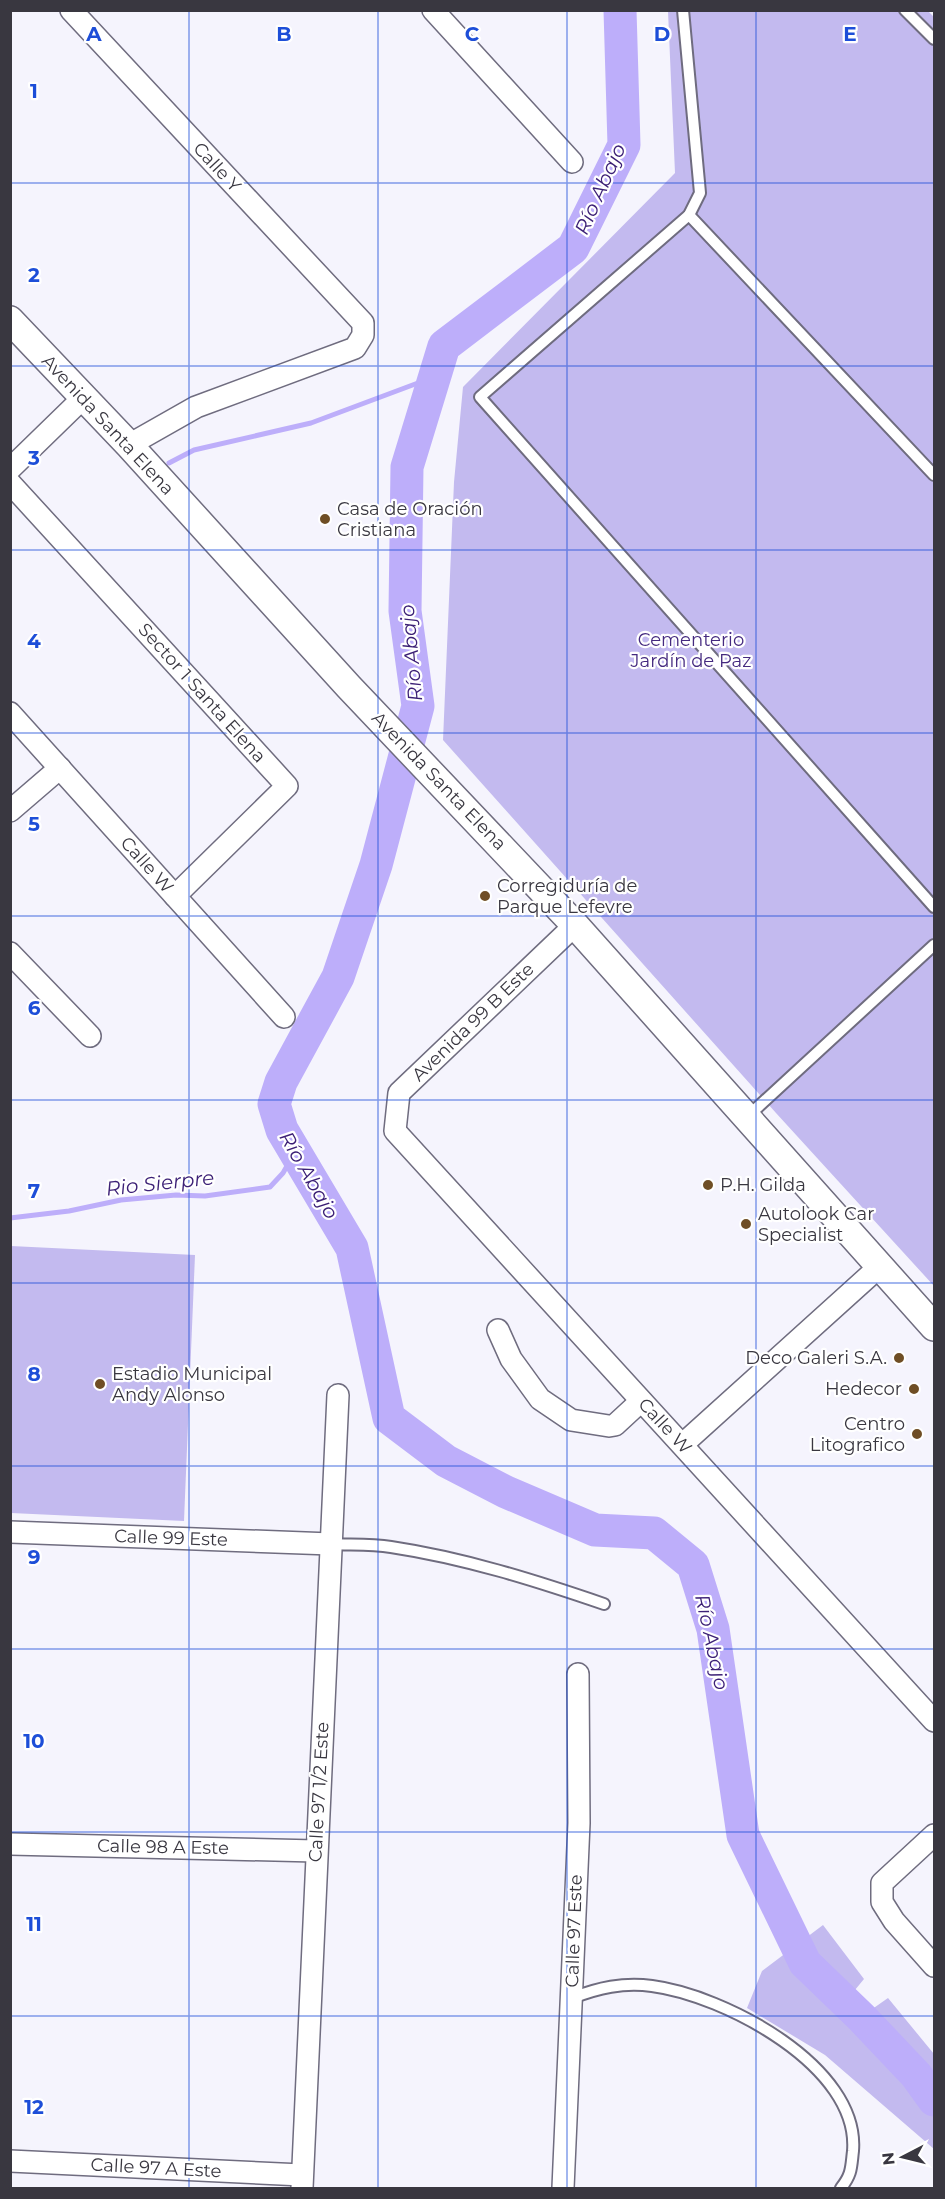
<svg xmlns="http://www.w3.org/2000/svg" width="945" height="2199" font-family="Montserrat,sans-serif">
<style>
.green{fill:#c3baef}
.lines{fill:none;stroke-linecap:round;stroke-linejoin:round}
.stream{stroke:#bdaefa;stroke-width:5}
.river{stroke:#bdaefa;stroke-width:33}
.service-casing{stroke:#6f6c7f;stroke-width:14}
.minor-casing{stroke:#6f6c7f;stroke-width:24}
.tertiary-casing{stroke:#6f6c7f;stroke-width:30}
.service{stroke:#fff;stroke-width:10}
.minor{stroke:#fff;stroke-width:21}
.tertiary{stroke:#fff;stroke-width:27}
.grid{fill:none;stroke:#1d4ed8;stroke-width:1.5;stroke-opacity:0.55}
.poi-dot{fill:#6f4e25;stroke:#fff;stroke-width:2}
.labels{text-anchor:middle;stroke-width:4.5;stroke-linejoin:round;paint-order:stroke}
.street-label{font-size:18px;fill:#393740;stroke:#fff}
.poi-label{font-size:18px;fill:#393740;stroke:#fff;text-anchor:start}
.park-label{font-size:18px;fill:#44297f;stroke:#fff}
.water-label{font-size:20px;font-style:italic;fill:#3c2076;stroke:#fff}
.grid-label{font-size:20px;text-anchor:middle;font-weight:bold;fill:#1d4ed8;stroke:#fff;stroke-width:4.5;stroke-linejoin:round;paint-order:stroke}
</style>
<rect width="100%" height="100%" fill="#f5f4fd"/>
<!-- green -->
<g class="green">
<path d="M668,11H928L934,17V1286L776,1113L443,740L454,482L463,387L675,173Z"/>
<path d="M11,1246L195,1255L184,1521L11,1513Z"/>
<path d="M823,1925L864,1979L850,1996L868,2012L888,1998L934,2054V2149L825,2055L747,2008L762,1971Z"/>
</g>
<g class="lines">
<!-- stream -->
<g class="stream">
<path d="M169,463L194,450L311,423L434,377"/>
<path d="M10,1218L69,1211L121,1200L176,1195L205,1196L270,1187L283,1173L295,1152"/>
</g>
<!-- river -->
<path class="river" d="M620,10L624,145L573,248L444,346L407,467L405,611L418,706L376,865L338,977L281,1082L274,1104L282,1130L352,1248L389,1418L446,1461L506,1492L595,1530L654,1533L693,1565L713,1629L743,1835L805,1963L862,2018L916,2075L934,2100"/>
<defs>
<g id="service">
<path d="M683,10L700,193L689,215L480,397L934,907"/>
<path d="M905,10L934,39"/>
<path d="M689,215L934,475"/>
<path d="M747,1117L934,945"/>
<path d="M331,1544C350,1545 371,1544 391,1547C464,1558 534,1580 604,1604"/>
<path d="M572,1998C598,1988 623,1982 652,1986C723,1995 860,2066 853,2151C851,2168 852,2174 841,2188"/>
</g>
<g id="minor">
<path d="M71,10L363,323V335L355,348L196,407L129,445"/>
<path d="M433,10L572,162"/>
<path d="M10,469L84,397"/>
<path d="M10,483L287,786L175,896"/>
<path d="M10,713L284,1017"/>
<path d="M10,811L60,768"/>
<path d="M575,925L399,1093L395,1131L934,1721"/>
<path d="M10,953L90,1036"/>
<path d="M498,1330L511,1359L540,1399L571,1420L609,1426L615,1425L641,1401"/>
<path d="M683,1444L879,1267"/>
<path d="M10,1532L331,1544"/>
<path d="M934,1835L882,1883V1902L894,1921L934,1966"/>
<path d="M10,1844L316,1851"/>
<path d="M10,2161L302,2175"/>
<path d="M302,2188L338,1395"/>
<path d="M563,2188L579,1823L578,1674"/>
</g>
<path id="tertiary" d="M10,320L129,445L349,687L575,925L934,1327"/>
</defs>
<!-- service casing -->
<use href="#service" class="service-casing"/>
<!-- minor casing -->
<use href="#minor" class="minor-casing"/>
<!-- tertiary casing -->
<use href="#tertiary" class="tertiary-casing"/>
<!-- service -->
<use href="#service" class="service"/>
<!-- minor -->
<use href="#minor" class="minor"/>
<!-- tertiary -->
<use href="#tertiary" class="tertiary"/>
</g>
<!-- grid -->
<path class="grid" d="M189,10V2188M378,10V2188M567,10V2188M756,10V2188M10,183H934M10,366H934M10,550H934M10,733H934M10,916H934M10,1100H934M10,1283H934M10,1466H934M10,1649H934M10,1832H934M10,2016H934"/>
<!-- markers -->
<g class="poi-dot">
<circle cx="325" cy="519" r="6"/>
<circle cx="485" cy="896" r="6"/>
<circle cx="708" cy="1185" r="6"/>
<circle cx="746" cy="1224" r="6"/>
<circle cx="899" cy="1358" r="6"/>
<circle cx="100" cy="1384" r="6"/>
<circle cx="914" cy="1389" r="6"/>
<circle cx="917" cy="1434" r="6"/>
</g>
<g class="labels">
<!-- street labels -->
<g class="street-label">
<text transform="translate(217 167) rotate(47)" y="6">Calle Y</text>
<text transform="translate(108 425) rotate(47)" y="6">Avenida Santa Elena</text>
<text transform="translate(202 693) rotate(48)" y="6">Sector 1 Santa Elena</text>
<text transform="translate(439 781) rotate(46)" y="6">Avenida Santa Elena</text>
<text transform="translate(147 865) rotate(48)" y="6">Calle W</text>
<text transform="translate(473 1022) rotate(-44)" y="6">Avenida 99 B Este</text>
<text transform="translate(665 1426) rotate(47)" y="6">Calle W</text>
<text transform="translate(171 1538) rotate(2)" y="6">Calle 99 Este</text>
<text transform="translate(319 1792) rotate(-87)" y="6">Calle 97 1/2 Este</text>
<text transform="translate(163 1847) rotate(1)" y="6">Calle 98 A Este</text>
<text transform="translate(574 1931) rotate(-88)" y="6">Calle 97 Este</text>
<text transform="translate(156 2168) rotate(3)" y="6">Calle 97 A Este</text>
</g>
<!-- poi labels -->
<g class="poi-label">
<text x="337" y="515">Casa de Oración<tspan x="337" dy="21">Cristiana</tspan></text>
<text x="497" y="892">Corregiduría de<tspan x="497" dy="21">Parque Lefevre</tspan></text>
<text x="720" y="1191">P.H. Gilda</text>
<text x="758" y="1220">Autolook Car<tspan x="758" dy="21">Specialist</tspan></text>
<text x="887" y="1364" text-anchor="end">Deco Galeri S.A.</text>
<text x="112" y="1380">Estadio Municipal<tspan x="112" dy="21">Andy Alonso</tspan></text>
<text x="902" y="1395" text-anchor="end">Hedecor</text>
<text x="905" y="1430" text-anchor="end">Centro<tspan x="905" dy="21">Litografico</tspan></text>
</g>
<!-- park labels -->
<g class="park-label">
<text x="691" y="646">Cementerio<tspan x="691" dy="21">Jardín de Paz</tspan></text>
</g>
<!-- water labels -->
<g class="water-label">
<text transform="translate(600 189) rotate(-66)" y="7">Río Abajo</text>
<text transform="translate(411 653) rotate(-95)" y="7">Río Abajo</text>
<text transform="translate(309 1175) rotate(60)" y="7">Río Abajo</text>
<text transform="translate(160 1183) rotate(-6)" y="7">Rio Sierpre</text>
<text transform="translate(712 1642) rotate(78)" y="7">Río Abajo</text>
</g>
</g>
<g class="grid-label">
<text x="94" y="41">A</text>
<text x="284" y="41">B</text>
<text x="472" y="41">C</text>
<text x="662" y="41">D</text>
<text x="850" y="41">E</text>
<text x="34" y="98">1</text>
<text x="34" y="282">2</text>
<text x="34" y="465">3</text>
<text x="34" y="648">4</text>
<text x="34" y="831">5</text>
<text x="34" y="1015">6</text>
<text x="34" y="1198">7</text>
<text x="34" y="1381">8</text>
<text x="34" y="1564">9</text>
<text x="34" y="1748">10</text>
<text x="34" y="1931">11</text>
<text x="34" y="2114">12</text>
</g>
<!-- border -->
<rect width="945" height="2199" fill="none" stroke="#393740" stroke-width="24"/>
<!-- north arrow -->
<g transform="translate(903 2157) rotate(263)" stroke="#ffffff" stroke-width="4.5" paint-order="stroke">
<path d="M0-4.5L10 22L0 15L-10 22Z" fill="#393740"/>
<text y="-9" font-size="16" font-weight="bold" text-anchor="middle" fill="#393740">N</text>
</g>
</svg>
